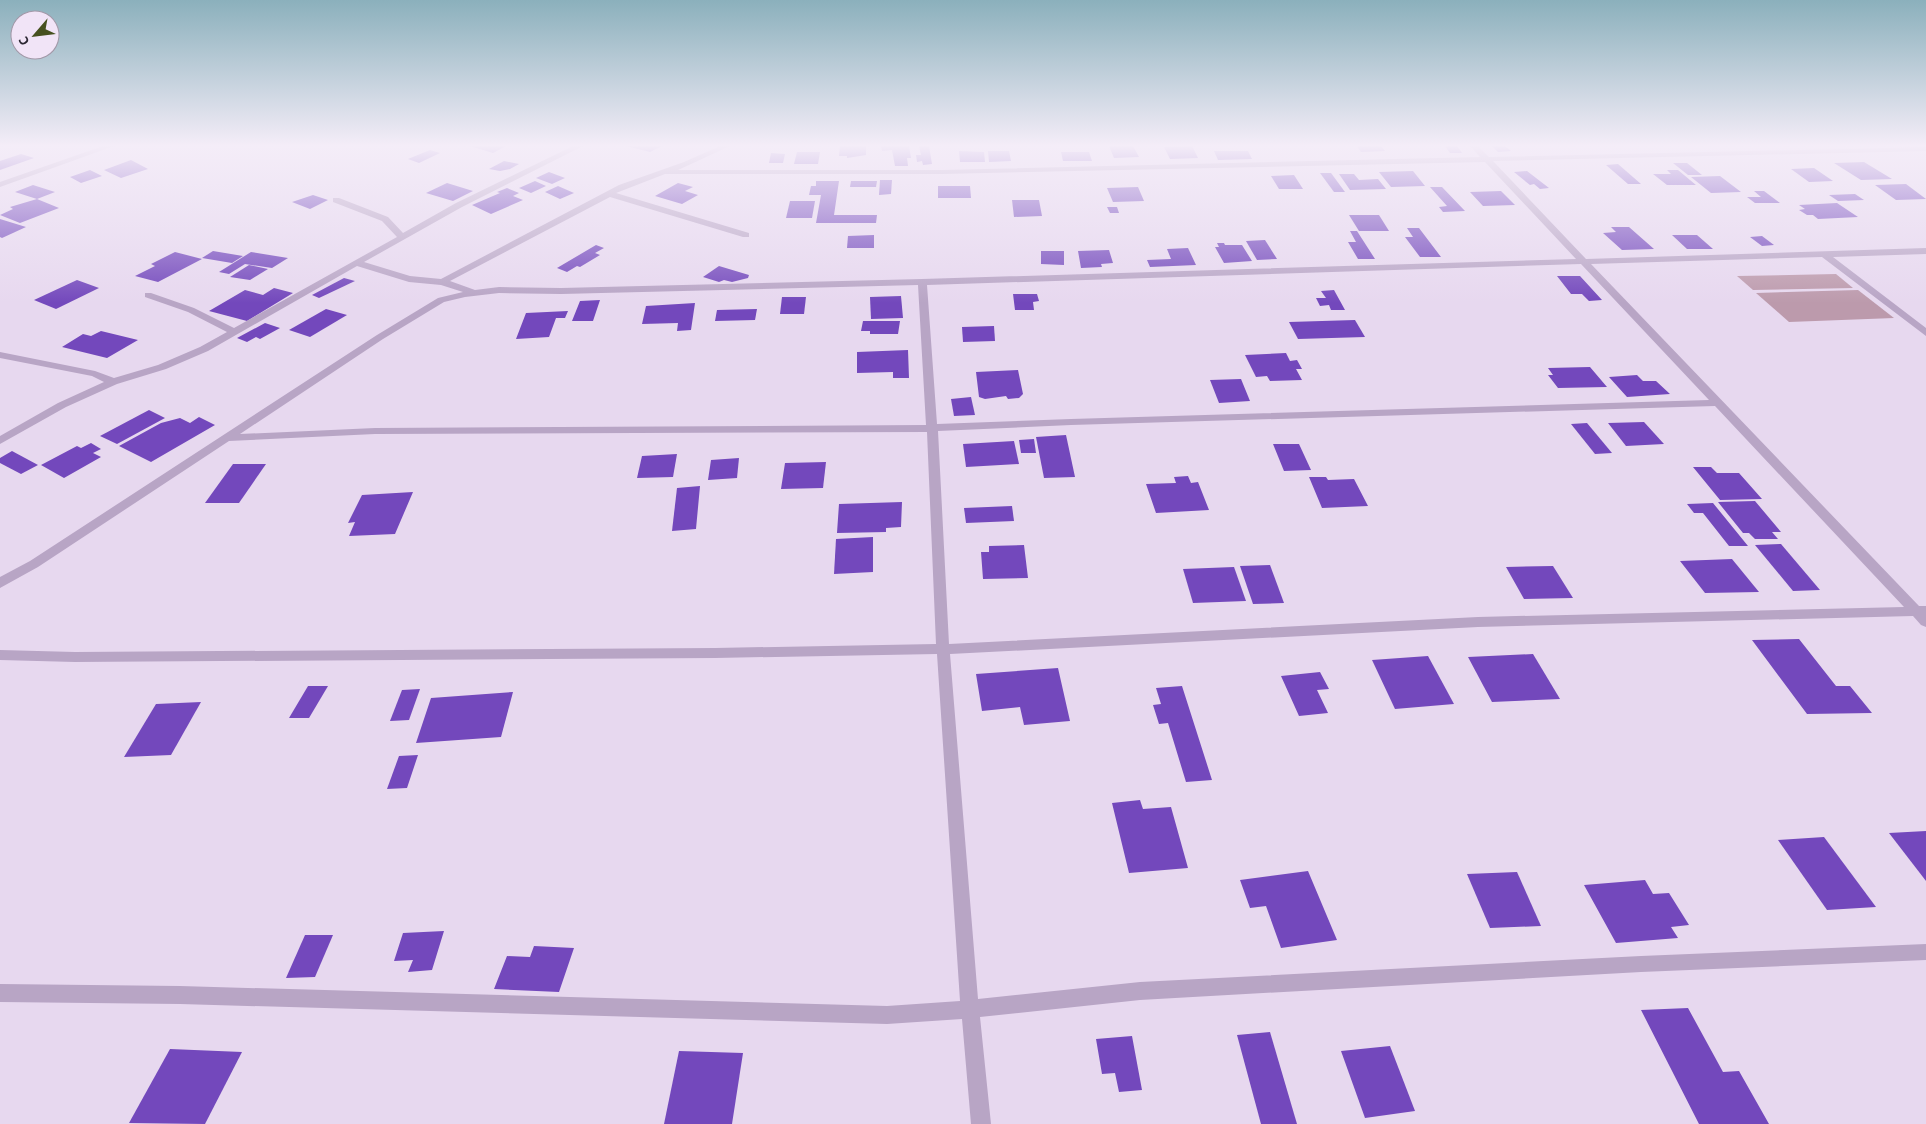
<svg xmlns="http://www.w3.org/2000/svg" width="1926" height="1124" font-family="'Alegreya Sans',sans-serif">
<style>
.green{fill:#bc9aac}
.building{fill:#7348bc}
.lines{fill:none;stroke-linecap:round;stroke-linejoin:round}
.minor{fill:#b8a5c5;fill-rule:evenodd}
</style>
<rect width="100%" height="100%" fill="#e7d8ef"/>
<!-- green -->
<g class="green">
<path d="M1836,274L1853,288L1753,290L1737,276Z"/>
<path d="M1858,290L1894,318L1789,322L1756,293Z"/>
</g>
<!-- building -->
<g class="building">
<path d="M470,146H506L493,153Z"/>
<path d="M626,146H662L650,152Z"/>
<path d="M840,146H866V155L847,158V156H839Z"/>
<path d="M881,146H909L911,158H907L908,166H895L892,150L882,151Z"/>
<path d="M919,146H929L932,164L923,165L922,161L917,162L916,155H921Z"/>
<path d="M1109,146H1133L1139,157L1114,158Z"/>
<path d="M1192,146L1198,158L1170,159L1164,147Z"/>
<path d="M1357,146H1381L1385,151L1361,152Z"/>
<path d="M1445,146H1457L1462,153H1450Z"/>
<path d="M1492,146H1505L1511,151L1498,152Z"/>
<path d="M430,150L440,153L419,163L408,159Z"/>
<path d="M959,151L984,152L985,162H960Z"/>
<path d="M988,151H1009L1011,161L989,162Z"/>
<path d="M1214,151H1248L1252,159L1218,160Z"/>
<path d="M797,152H820L818,164H794Z"/>
<path d="M1061,152H1089L1092,161H1063Z"/>
<path d="M771,153L785,154L783,163H769Z"/>
<path d="M21,154L34,158L0,170V161Z"/>
<path d="M131,160L148,169L121,178L104,170Z"/>
<path d="M504,161L519,164L510,169L500,171L489,169Z"/>
<path d="M1864,162L1892,179L1861,180L1834,163Z"/>
<path d="M1673,163H1687L1702,175H1688Z"/>
<path d="M1618,164L1641,184H1628L1606,165Z"/>
<path d="M1814,168L1833,181L1809,182L1791,169Z"/>
<path d="M90,170L102,176L81,183L70,177Z"/>
<path d="M1667,170H1678L1696,185H1667L1653,174H1671Z"/>
<path d="M1413,171L1425,186L1391,187L1379,172Z"/>
<path d="M1527,171L1549,188L1540,189L1534,184L1530,185L1514,172Z"/>
<path d="M549,172L565,178L552,184L536,178Z"/>
<path d="M1320,173H1331L1345,192H1334Z"/>
<path d="M1339,174H1354L1359,180L1378,179L1386,189L1350,190Z"/>
<path d="M1294,175L1303,189H1279L1271,176Z"/>
<path d="M1720,176L1741,192L1711,193L1691,177Z"/>
<path d="M880,180H892L891,194L879,195Z"/>
<path d="M535,181L546,186L531,193L519,188Z"/>
<path d="M816,181H839L834,215H877L876,223H816L821,195H809L811,186H816Z"/>
<path d="M851,181H877L876,187H850Z"/>
<path d="M447,183L473,191L453,201L426,193Z"/>
<path d="M678,183L693,187L685,191L698,195L682,204L655,196Z"/>
<path d="M1906,184L1926,199L1896,200L1875,185Z"/>
<path d="M33,185L55,192L37,199L15,192Z"/>
<path d="M558,186L574,193L560,199L545,192Z"/>
<path d="M938,186H970L971,198H938Z"/>
<path d="M1138,187L1144,201L1113,202L1107,188Z"/>
<path d="M1430,187H1442L1465,211L1443,212L1439,207L1447,206Z"/>
<path d="M507,188L519,193L513,196L523,200L491,214L472,205L500,193L497,192Z"/>
<path d="M1501,191L1515,205L1483,206L1470,192Z"/>
<path d="M1754,191H1764L1780,203H1755L1747,197H1761Z"/>
<path d="M1855,194L1864,200L1838,201L1829,195Z"/>
<path d="M313,195L328,200L310,209L292,202Z"/>
<path d="M37,199L59,208L20,223L0,215L13,209L10,207Z"/>
<path d="M1012,200H1039L1042,216L1014,217Z"/>
<path d="M790,201H815L812,218H786Z"/>
<path d="M1837,203L1858,217L1818,219L1813,215H1807L1799,210L1805,209L1799,205Z"/>
<path d="M1107,207H1117L1119,213H1110Z"/>
<path d="M1349,215H1379L1389,231H1359Z"/>
<path d="M0,219L26,227L2,238L0,237Z"/>
<path d="M1611,227H1629L1654,249L1622,250L1603,233L1616,232Z"/>
<path d="M1407,228H1419L1441,257H1420L1405,237H1413Z"/>
<path d="M1350,231H1357L1375,259H1358L1348,242H1356Z"/>
<path d="M874,235V248H847L848,236Z"/>
<path d="M1672,235H1697L1713,249H1687Z"/>
<path d="M1762,236L1774,245L1762,246L1750,237Z"/>
<path d="M1265,240L1277,259L1257,260L1246,241Z"/>
<path d="M1217,243H1224L1225,245H1242L1252,261L1224,263L1215,247H1219Z"/>
<path d="M596,245L604,248L595,253L600,255L580,267L577,266L567,272L557,268Z"/>
<path d="M1188,248L1196,265L1150,267L1147,260L1171,259L1167,249Z"/>
<path d="M1109,250L1113,263L1101,264L1102,267L1081,268L1078,251Z"/>
<path d="M213,251L243,256L232,263L202,258Z"/>
<path d="M1041,251H1064V265L1041,264Z"/>
<path d="M175,252L202,259L158,282L135,276L155,266L151,264Z"/>
<path d="M251,252L288,258L272,268L245,264L229,274L219,272Z"/>
<path d="M249,265L268,269L250,280L230,277Z"/>
<path d="M719,266L749,275L748,278L732,282L724,280L719,282L703,277Z"/>
<path d="M1557,276H1580L1602,300L1589,301L1582,294H1571Z"/>
<path d="M344,278L355,281L319,298L312,295Z"/>
<path d="M77,280L99,288L56,309L34,300Z"/>
<path d="M274,288L293,293L247,321L209,311L245,290L263,295Z"/>
<path d="M1334,290L1345,310H1331L1329,305L1320,306L1316,298H1326L1321,291Z"/>
<path d="M1013,294H1037L1039,301L1033,302L1034,310H1015Z"/>
<path d="M901,296L903,318L871,319L870,297Z"/>
<path d="M782,297H806L804,314H780Z"/>
<path d="M600,300L593,321H572L580,301Z"/>
<path d="M695,303L691,330L677,331L678,323L642,324L646,306Z"/>
<path d="M326,309L347,315L310,337L289,330Z"/>
<path d="M757,309L755,320L715,321L717,310Z"/>
<path d="M568,311L565,318H556L549,337L516,339L526,313Z"/>
<path d="M1355,320L1365,337L1298,339L1289,322Z"/>
<path d="M863,321H900L898,334H870V331H861Z"/>
<path d="M265,323L280,328L260,339L256,337L247,342L237,338Z"/>
<path d="M994,326L995,341L963,342L962,327Z"/>
<path d="M101,331L138,340L107,358L62,347L83,334L91,336Z"/>
<path d="M908,350L909,378H893V372L857,373V352Z"/>
<path d="M1286,353L1290,361L1297,360L1302,369H1296L1302,380L1270,381L1267,376L1256,377L1245,355Z"/>
<path d="M1590,367L1607,387L1558,388L1548,375H1553L1548,368Z"/>
<path d="M1018,370L1023,394L1019,398L1008,399L1006,396L985,399L979,397L976,372Z"/>
<path d="M1637,375L1643,381H1656L1670,394L1627,397L1609,377Z"/>
<path d="M1241,379L1250,401L1219,403L1210,380Z"/>
<path d="M971,397L975,415L954,416L951,399Z"/>
<path d="M149,410L165,418L117,444L100,436Z"/>
<path d="M199,417L215,425L151,462L119,446L161,423L180,418L190,423Z"/>
<path d="M1644,422L1664,444L1626,446L1608,423Z"/>
<path d="M1587,423L1612,453L1595,454L1571,424Z"/>
<path d="M1066,435L1075,477L1044,478L1036,437Z"/>
<path d="M1034,439L1036,453H1021L1019,440Z"/>
<path d="M1014,441L1019,464L966,467L963,444Z"/>
<path d="M91,443L101,449L93,453L101,457L64,478L41,465L77,446L81,448Z"/>
<path d="M1273,444H1299L1311,470L1284,471Z"/>
<path d="M12,451L38,465L21,474L0,463V458Z"/>
<path d="M677,454L673,477L637,478L642,456Z"/>
<path d="M739,458L737,478L708,480L711,460Z"/>
<path d="M826,462L823,488L781,489L785,463Z"/>
<path d="M233,464H266L239,503H205Z"/>
<path d="M1693,467H1711L1717,473H1739L1762,499L1720,500Z"/>
<path d="M1188,476L1191,483L1198,482L1209,510L1156,513L1146,484L1176,483L1174,477Z"/>
<path d="M1309,477H1326L1328,480L1354,479L1368,506L1322,508Z"/>
<path d="M700,486L696,529L672,531L677,488Z"/>
<path d="M413,492L395,534L349,536L355,522L348,523L362,495Z"/>
<path d="M1755,501L1781,532H1772L1778,539H1755L1749,533H1743L1718,502Z"/>
<path d="M902,502L901,527L886,528V532L837,533L839,504Z"/>
<path d="M1713,503L1748,546H1729L1703,513H1694L1687,504Z"/>
<path d="M1012,506L1014,521L966,523L964,508Z"/>
<path d="M873,537V572L834,574L836,539Z"/>
<path d="M1781,544L1820,590L1793,591L1755,545Z"/>
<path d="M1024,545L1028,578L983,579L981,552H989V546Z"/>
<path d="M1732,559L1759,592L1705,593L1680,561Z"/>
<path d="M1270,565L1284,603L1253,604L1240,566Z"/>
<path d="M1553,566L1573,598L1524,599L1506,567Z"/>
<path d="M1234,567L1246,601L1193,603L1183,569Z"/>
<path d="M1799,639L1836,686H1850L1872,713L1807,714L1752,640Z"/>
<path d="M1533,654L1560,699L1492,702L1468,657Z"/>
<path d="M1428,656L1454,704L1395,709L1372,660Z"/>
<path d="M1058,668L1070,721L1024,725L1020,707L982,711L976,674Z"/>
<path d="M1320,672L1329,689L1317,690L1328,713L1299,716L1281,676Z"/>
<path d="M308,686H328L309,718H289Z"/>
<path d="M1182,686L1212,780L1186,782L1168,723L1159,724L1153,705L1161,704L1156,688Z"/>
<path d="M420,689L409,720L390,721L402,690Z"/>
<path d="M513,692L501,737L416,743L431,698Z"/>
<path d="M201,702L171,755L124,757L156,704Z"/>
<path d="M418,755L407,788L387,789L399,756Z"/>
<path d="M1140,800L1143,809L1171,807L1188,868L1129,873L1112,803Z"/>
<path d="M1926,831V881L1889,833Z"/>
<path d="M1824,837L1876,907L1827,910L1778,840Z"/>
<path d="M1308,871L1337,940L1281,948L1266,906L1250,908L1240,880Z"/>
<path d="M1517,872L1541,926L1490,928L1467,874Z"/>
<path d="M1645,880L1653,894L1669,893L1689,925L1671,927L1678,938L1616,943L1584,885Z"/>
<path d="M444,931L432,970L408,972L413,960L394,961L403,933Z"/>
<path d="M305,935H333L315,977L286,978Z"/>
<path d="M534,946L574,948L559,992L494,989L507,956L530,957Z"/>
<path d="M1688,1008L1723,1072L1739,1071L1769,1124H1699L1641,1010Z"/>
<path d="M1270,1032L1297,1124H1261L1237,1035Z"/>
<path d="M1132,1036L1142,1090L1119,1092L1115,1073L1102,1074L1096,1039Z"/>
<path d="M1390,1046L1415,1111L1365,1118L1341,1051Z"/>
<path d="M170,1049L242,1052L205,1124L129,1123Z"/>
<path d="M679,1051L743,1053L732,1124H664Z"/>
</g>
<g class="lines">
<!-- minor -->
<g class="minor">
<path d="M103,146H114L0,187V182Z"/>
<path d="M573,146H583L462,207L364,262L410,276L441,279L619,185L684,162L720,146H730L678,170H942L1480,157L1470,146H1478L1489,157L1926,147V151L1493,161L1586,259L1926,248V254L1833,257L1926,328V336L1822,257L1591,264L1919,606H1926V627L1921,625L1913,616L1478,627L950,654L978,999L1140,982L1641,956L1926,944V960L1641,972L1140,1000L980,1017L991,1124H971L962,1019L887,1024L180,1004L0,1002V984L180,986L887,1006L960,1001L937,654L715,658L75,662L0,660V650L75,652L715,648L936,644L927,432L375,434L229,441L38,567L0,588V577L30,561L377,335L438,298L463,292L441,285L409,282L357,266L208,351L166,369L117,384L66,407L0,444V436L58,403L104,382L92,376L0,358V352L95,371L114,378L158,365L200,347L227,332L188,312L145,297V293H151L194,308L234,328L397,237L382,221L333,202V198H339L388,217L403,233L456,203ZM1485,162L1576,259L922,279L561,288L499,287L475,290L450,281L610,197L743,237H749V233L616,193L665,174H942ZM1581,264L1709,400L1071,419L937,424L927,285ZM918,285L926,425L375,428L240,434L383,339L444,302L465,297L499,293L561,294ZM1715,406L1904,607L1478,617L949,644L938,431L1071,425Z"/>
</g>
</g>
<!-- sky -->
<linearGradient id="sky" x2="0" y2="1"><stop stop-color="#8bb0bc"/><stop offset="0.48" stop-color="#f4edf8"/><stop offset="1" stop-color="#f4edf8" stop-opacity="0"/></linearGradient>
<rect width="1926" height="303" fill="url(#sky)"/>
<!-- north arrow -->
<g transform="translate(35 35) rotate(242)"><circle r="24" fill="#f1e4f7" stroke="#a298a8"/>
<path d="M0-4L9 19L0 12L-9 19Z" fill="#46501f"/>
<text y="-8" font-size="14" font-weight="bold" text-anchor="middle" fill="#2b2632">С</text>
</g>
</svg>
